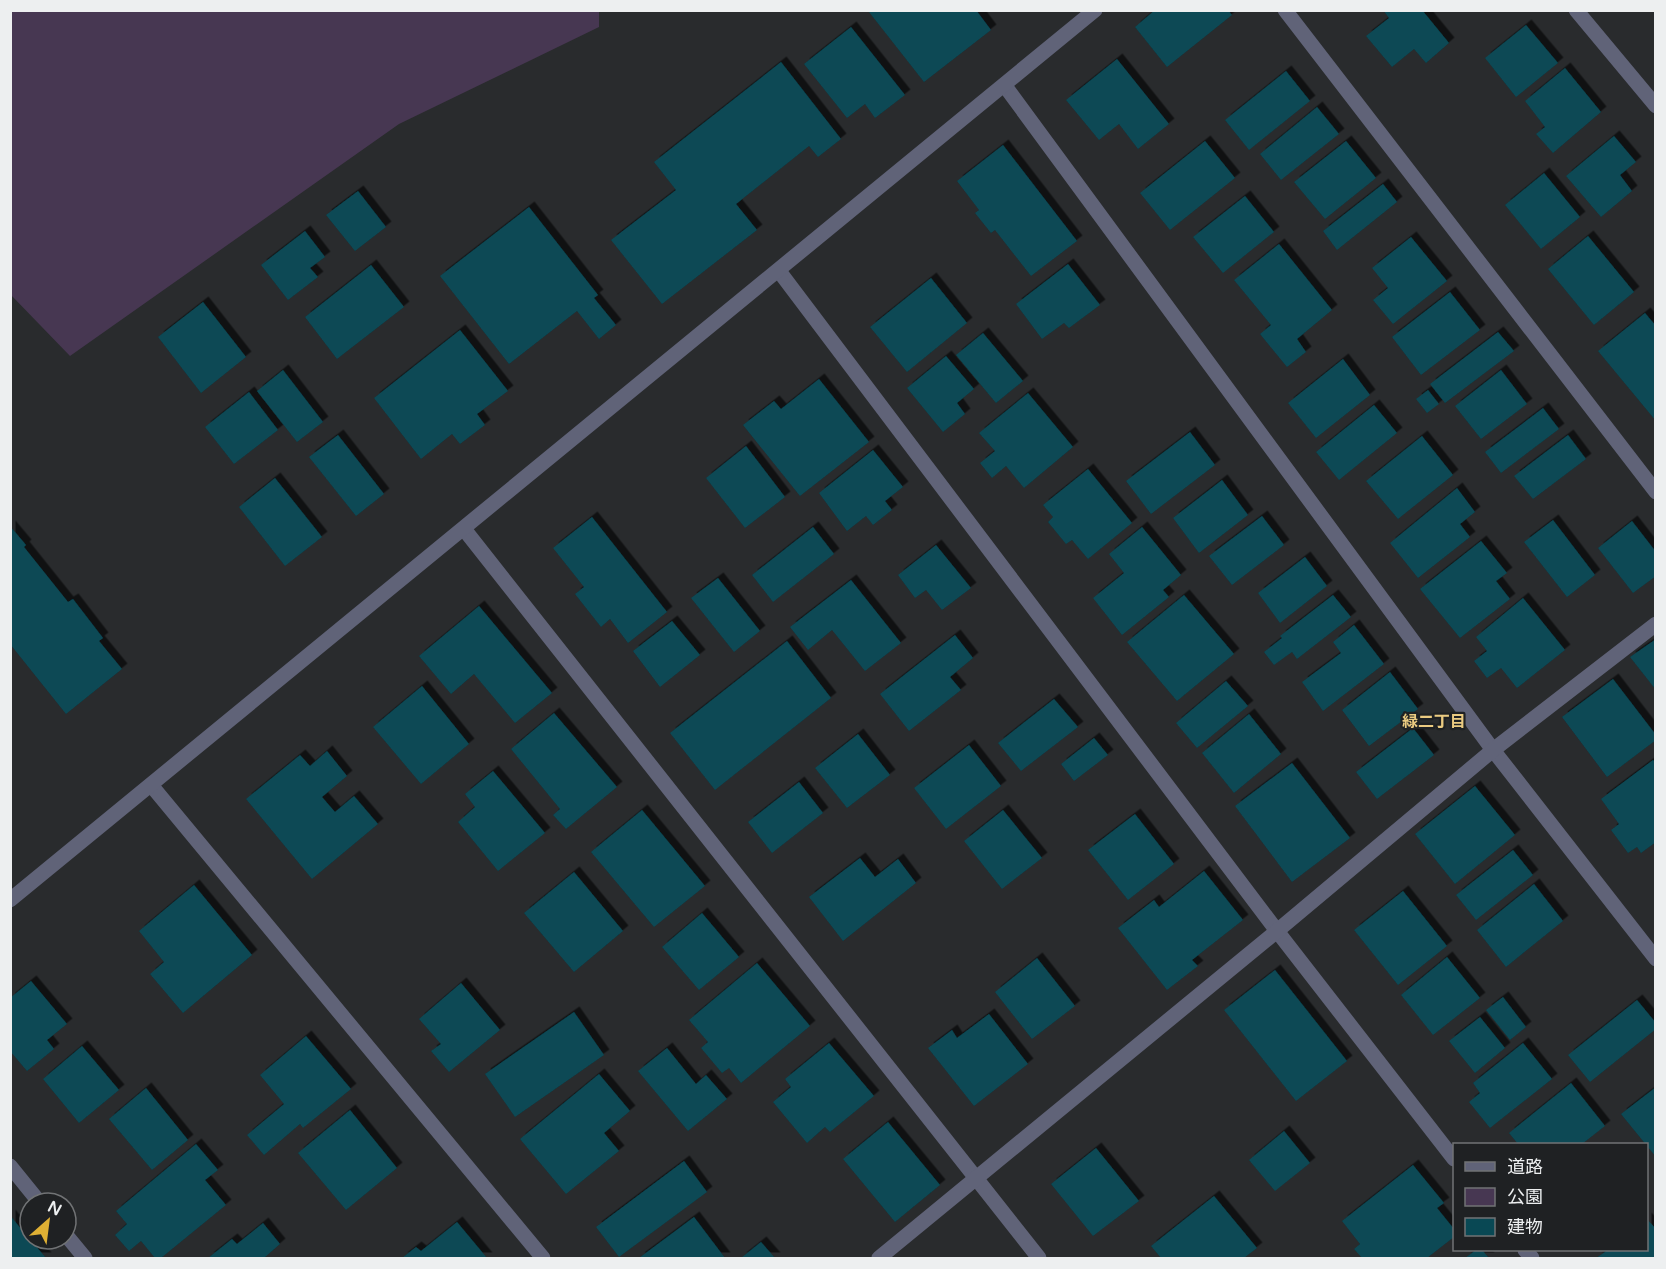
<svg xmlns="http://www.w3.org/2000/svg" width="1666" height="1269" font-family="'Varela Round','Noto Sans JP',sans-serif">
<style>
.green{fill:#473752}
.building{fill:#094854;filter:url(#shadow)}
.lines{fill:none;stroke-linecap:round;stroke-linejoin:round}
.minor{stroke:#606378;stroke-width:15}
.tertiary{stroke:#606378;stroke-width:15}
.labels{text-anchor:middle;stroke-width:4.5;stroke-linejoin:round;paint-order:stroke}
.neighbourhood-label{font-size:16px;font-weight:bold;fill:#ebcb81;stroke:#1f2123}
</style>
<defs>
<filter id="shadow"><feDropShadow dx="5.5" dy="-5.5" stdDeviation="0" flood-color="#0009"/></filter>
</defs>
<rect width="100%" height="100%" fill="#292b2d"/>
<!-- green -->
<path class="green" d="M11,10H599V27L399,124L70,356L11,295Z"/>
<!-- building -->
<g class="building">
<path d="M871,10H976L991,30L924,82L869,12Z"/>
<path d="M1155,10H1228L1232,15L1167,67L1135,27Z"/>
<path d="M1383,10H1422L1449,43L1426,63L1414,49L1392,67L1366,36L1389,18Z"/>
<path d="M1526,25L1558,63L1516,97L1485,58Z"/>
<path d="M851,27L905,95L875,118L865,104L847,118L804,64Z"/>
<path d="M1117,59L1169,124L1138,149L1119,124L1099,140L1066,100Z"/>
<path d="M781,62L841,139L818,157L809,146L736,204L757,230L662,304L611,240L676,190L654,162Z"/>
<path d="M1565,68L1601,112L1553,153L1536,134L1545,127L1525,101Z"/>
<path d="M1286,71L1310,101L1249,150L1225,120Z"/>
<path d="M1317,107L1339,134L1281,180L1260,154Z"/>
<path d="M1614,136L1636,162L1620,175L1632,191L1601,217L1566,176Z"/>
<path d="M1205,141L1235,178L1170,230L1140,193Z"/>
<path d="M1346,141L1376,178L1325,219L1294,182Z"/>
<path d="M1003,145L1077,241L1031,276L995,230L991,233L975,213L979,210L957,181Z"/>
<path d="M1544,173L1580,217L1541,249L1505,205Z"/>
<path d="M1383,184L1397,202L1337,250L1323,231Z"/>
<path d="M358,191L386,227L355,251L326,215Z"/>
<path d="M1245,196L1274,232L1223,273L1193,237Z"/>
<path d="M529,207L598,295L594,298L616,325L599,339L577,311L509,364L440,276Z"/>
<path d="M305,231L325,257L310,268L318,277L288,300L261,265Z"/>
<path d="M1588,236L1634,292L1594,325L1548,269Z"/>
<path d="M1411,237L1447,281L1393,324L1373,300L1388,288L1372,268Z"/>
<path d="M1279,244L1332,310L1297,339L1306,352L1287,367L1260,334L1271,325L1234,280Z"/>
<path d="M1068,264L1100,305L1069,328L1064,323L1042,339L1016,304Z"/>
<path d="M371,265L404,307L337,359L305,317Z"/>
<path d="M931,278L967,323L907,372L870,327Z"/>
<path d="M1450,292L1480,330L1421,375L1392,337Z"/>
<path d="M203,302L246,357L201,393L158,337Z"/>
<path d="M1645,313L1656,326V421L1598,351Z"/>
<path d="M460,330L508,391L477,414L485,425L460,444L452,434L421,459L374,398Z"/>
<path d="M1498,332L1514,351L1445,403L1430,384Z"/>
<path d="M983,333L1023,381L996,403L956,355Z"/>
<path d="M946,356L974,389L957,403L965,414L943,432L907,388Z"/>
<path d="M1343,359L1370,395L1316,438L1288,403Z"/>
<path d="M283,370L323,422L297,442L257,391Z"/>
<path d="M1501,370L1527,404L1481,439L1455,406Z"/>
<path d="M819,379L869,442L800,496L743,425L774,401L781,409Z"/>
<path d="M1428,390L1439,404L1427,413L1416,399Z"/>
<path d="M249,392L278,430L234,464L205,427Z"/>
<path d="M1028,393L1073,447L1024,488L1006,466L992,478L980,463L995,451L979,433Z"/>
<path d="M1374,405L1397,433L1339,480L1316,452Z"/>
<path d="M1543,408L1559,429L1501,473L1485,452Z"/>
<path d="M1190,432L1215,465L1151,514L1126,481Z"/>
<path d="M338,435L384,494L356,516L309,457Z"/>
<path d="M1568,435L1586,459L1533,499L1514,476Z"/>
<path d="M1422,436L1453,475L1398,519L1366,481Z"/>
<path d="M746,446L785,497L745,528L706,478Z"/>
<path d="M873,450L903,487L885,501L892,510L873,525L866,516L847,531L819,493Z"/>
<path d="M1088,469L1132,523L1088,559L1072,540L1066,544L1048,522L1053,517L1043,505Z"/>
<path d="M275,478L322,537L285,566L239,507Z"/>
<path d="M1222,480L1248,515L1199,553L1173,518Z"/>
<path d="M1457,488L1475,512L1460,524L1470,537L1418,578L1390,543Z"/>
<path d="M1262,516L1284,545L1232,585L1209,556Z"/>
<path d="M592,517L667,612L628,643L610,619L601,627L575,594L584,587L553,548Z"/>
<path d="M1553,520L1595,575L1567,597L1524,542Z"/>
<path d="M1632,521L1656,552V576L1633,593L1598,548Z"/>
<path d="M10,526L26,545L24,547L68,602L73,599L103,638L99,641L122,669L66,714L10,644Z"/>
<path d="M813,527L834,554L773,602L752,575Z"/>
<path d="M1142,527L1181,575L1163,590L1169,597L1122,635L1093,598L1124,573L1109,554Z"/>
<path d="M1481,541L1507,573L1496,581L1510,599L1460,638L1420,589Z"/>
<path d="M936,545L971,588L942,610L926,590L915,598L898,575Z"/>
<path d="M1305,557L1327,586L1280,623L1258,593Z"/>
<path d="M718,578L760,631L734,652L691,598Z"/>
<path d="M851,580L901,643L865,671L832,630L808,650L790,627Z"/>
<path d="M1184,595L1234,654L1177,701L1127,642Z"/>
<path d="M1333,595L1351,617L1297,659L1292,652L1274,665L1264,652L1282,638L1280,636Z"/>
<path d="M1523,598L1565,650L1517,688L1501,668L1487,678L1474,661L1487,651L1476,637Z"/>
<path d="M479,606L552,693L515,723L474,674L451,694L419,656Z"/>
<path d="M672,621L700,655L660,687L633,651Z"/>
<path d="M1354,625L1384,664L1323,711L1302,682L1341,653L1333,642Z"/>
<path d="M955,635L973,658L950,677L961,690L909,731L880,694Z"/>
<path d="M1656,639V690L1630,657Z"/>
<path d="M787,641L831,698L715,790L670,733Z"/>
<path d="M1390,672L1418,709L1369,746L1342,710Z"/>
<path d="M1613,679L1656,735V740L1607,777L1562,717Z"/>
<path d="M1226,681L1248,706L1197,748L1176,723Z"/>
<path d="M422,686L469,744L421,784L373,727Z"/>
<path d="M1054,699L1078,727L1021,771L998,743Z"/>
<path d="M554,713L617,787L566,829L553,815L560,809L511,749Z"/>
<path d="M1249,714L1281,754L1234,793L1202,753Z"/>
<path d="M1413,728L1434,755L1377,799L1356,772Z"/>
<path d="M858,734L890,775L847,808L815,768Z"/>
<path d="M1094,738L1108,755L1074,781L1061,764Z"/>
<path d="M969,745L1001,786L946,829L914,788Z"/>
<path d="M327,751L347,776L322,797L335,812L354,796L378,824L312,879L246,799L300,755L310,766Z"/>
<path d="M1653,760L1656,763V842L1641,853L1637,847L1628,853L1611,830L1619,824L1601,799Z"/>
<path d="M1292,763L1350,838L1292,882L1235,806Z"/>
<path d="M493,771L545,833L498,871L458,822L475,807L465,794Z"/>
<path d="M799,782L823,813L772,853L748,822Z"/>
<path d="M1475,786L1515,835L1455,884L1415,834Z"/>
<path d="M642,810L705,886L654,927L591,852Z"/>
<path d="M1003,810L1042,858L1002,889L964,841Z"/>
<path d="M1135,814L1174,864L1128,900L1088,850Z"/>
<path d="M1513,850L1533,875L1476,920L1456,895Z"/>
<path d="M860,858L875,877L898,859L916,883L843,941L809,897Z"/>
<path d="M1204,871L1243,920L1192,960L1198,966L1167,990L1118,928L1154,900L1159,907Z"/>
<path d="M574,872L623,931L574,972L524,913Z"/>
<path d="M1534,884L1563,921L1506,967L1477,930Z"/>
<path d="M194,885L252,955L183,1013L150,974L164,962L139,931Z"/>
<path d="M1403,891L1447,946L1398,985L1354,930Z"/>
<path d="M702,913L739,957L699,990L662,947Z"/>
<path d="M1447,957L1480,998L1433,1035L1401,995Z"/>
<path d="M1037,958L1075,1006L1032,1039L995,992Z"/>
<path d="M757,963L810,1026L741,1083L729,1068L722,1073L701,1048L708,1042L689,1020Z"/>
<path d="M1275,970L1347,1061L1296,1101L1224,1010Z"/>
<path d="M31,981L67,1024L47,1040L54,1049L27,1071L10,1051V998Z"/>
<path d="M461,983L500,1030L449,1072L431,1051L441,1044L419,1019Z"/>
<path d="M1503,997L1526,1027L1510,1040L1486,1010Z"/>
<path d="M1637,1000L1656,1023V1029L1590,1082L1568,1055Z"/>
<path d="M574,1012L604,1055L515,1117L485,1074Z"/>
<path d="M989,1014L1028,1064L974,1106L928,1048L952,1030L957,1038Z"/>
<path d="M1480,1017L1505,1048L1475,1073L1449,1041Z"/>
<path d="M306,1036L351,1089L303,1128L300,1124L264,1155L247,1135L284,1104L260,1075Z"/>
<path d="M829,1043L874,1096L830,1132L825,1127L807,1143L773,1102L791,1087L785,1079Z"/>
<path d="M1523,1043L1552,1079L1490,1128L1469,1102L1480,1093L1473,1083Z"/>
<path d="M82,1046L119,1090L79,1123L43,1079Z"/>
<path d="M667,1048L696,1084L706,1075L727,1099L688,1131L638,1071Z"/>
<path d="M599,1074L630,1111L604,1133L619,1151L566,1194L520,1139Z"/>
<path d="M1571,1083L1605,1126L1582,1144H1518L1509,1133Z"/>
<path d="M1656,1087V1157L1621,1114Z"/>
<path d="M146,1088L188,1140L152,1170L109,1119Z"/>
<path d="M350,1110L397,1168L346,1210L298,1153Z"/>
<path d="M888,1122L940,1185L895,1222L843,1159Z"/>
<path d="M1284,1131L1310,1163L1275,1191L1249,1160Z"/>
<path d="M196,1144L218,1170L205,1180L226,1205L161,1258H155L141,1241L129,1251L115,1235L127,1224L116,1211Z"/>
<path d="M1096,1148L1139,1201L1093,1236L1051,1184Z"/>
<path d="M684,1161L707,1192L619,1257L596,1227Z"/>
<path d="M1413,1165L1444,1203L1437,1208L1454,1229V1237L1427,1258H1362L1354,1249L1360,1244L1342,1221Z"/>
<path d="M1214,1196L1257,1248L1244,1258H1161L1151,1246Z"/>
<path d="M10,1215L17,1224L46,1258H10Z"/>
<path d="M694,1217L725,1258H639Z"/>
<path d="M1646,1218L1656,1229V1258H1596L1608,1250H1646Z"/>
<path d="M457,1222L487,1258H402L416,1247L421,1251Z"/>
<path d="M263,1223L280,1244L264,1258H208L232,1239L237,1244Z"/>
<path d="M761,1242L775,1258H741Z"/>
<path d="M1476,1250H1482L1489,1258H1465Z"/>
</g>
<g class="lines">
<!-- minor -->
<g class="minor">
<path d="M1285,10L1656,492"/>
<path d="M1576,10L1656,106"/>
<path d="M1005,86L1493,750L1656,959"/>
<path d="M779,271L1277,931L1454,1159"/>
<path d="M464,529L1039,1258"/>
<path d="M151,785L543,1258"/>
<path d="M10,1166L40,1203"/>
<path d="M66,1235L85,1258"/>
<path d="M1525,1250L1532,1258"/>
<path d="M879,1258L1277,931L1493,750L1656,624"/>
</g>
<!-- tertiary -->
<path class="tertiary" d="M10,900L1095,10"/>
</g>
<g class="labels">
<!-- neighbourhood labels -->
<g class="neighbourhood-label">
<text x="1434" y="727">緑二丁目</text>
</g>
</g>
<!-- border -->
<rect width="1666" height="1269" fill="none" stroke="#edeff0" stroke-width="24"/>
<!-- legend -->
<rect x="1453" y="1143" width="195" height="108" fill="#1f2123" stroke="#717375" stroke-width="1.5"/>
<rect x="1465" y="1162" width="30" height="9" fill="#606378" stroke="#717375" stroke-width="1.5"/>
<text x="1507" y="1173" font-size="18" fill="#edeff0">道路</text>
<rect x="1465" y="1188" width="30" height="18" fill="#473752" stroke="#717375" stroke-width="1.5"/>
<text x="1507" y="1203" font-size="18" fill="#edeff0">公園</text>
<rect x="1465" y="1218" width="30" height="18" fill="#094854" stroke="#717375" stroke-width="1.5"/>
<text x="1507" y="1233" font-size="18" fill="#edeff0">建物</text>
<!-- north arrow -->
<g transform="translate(48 1221) rotate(28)"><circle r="28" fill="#1f2123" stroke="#717375" stroke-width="1.5"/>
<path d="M0-4.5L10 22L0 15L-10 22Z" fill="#dfb034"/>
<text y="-9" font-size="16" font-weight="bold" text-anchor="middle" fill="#edeff0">N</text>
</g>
</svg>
